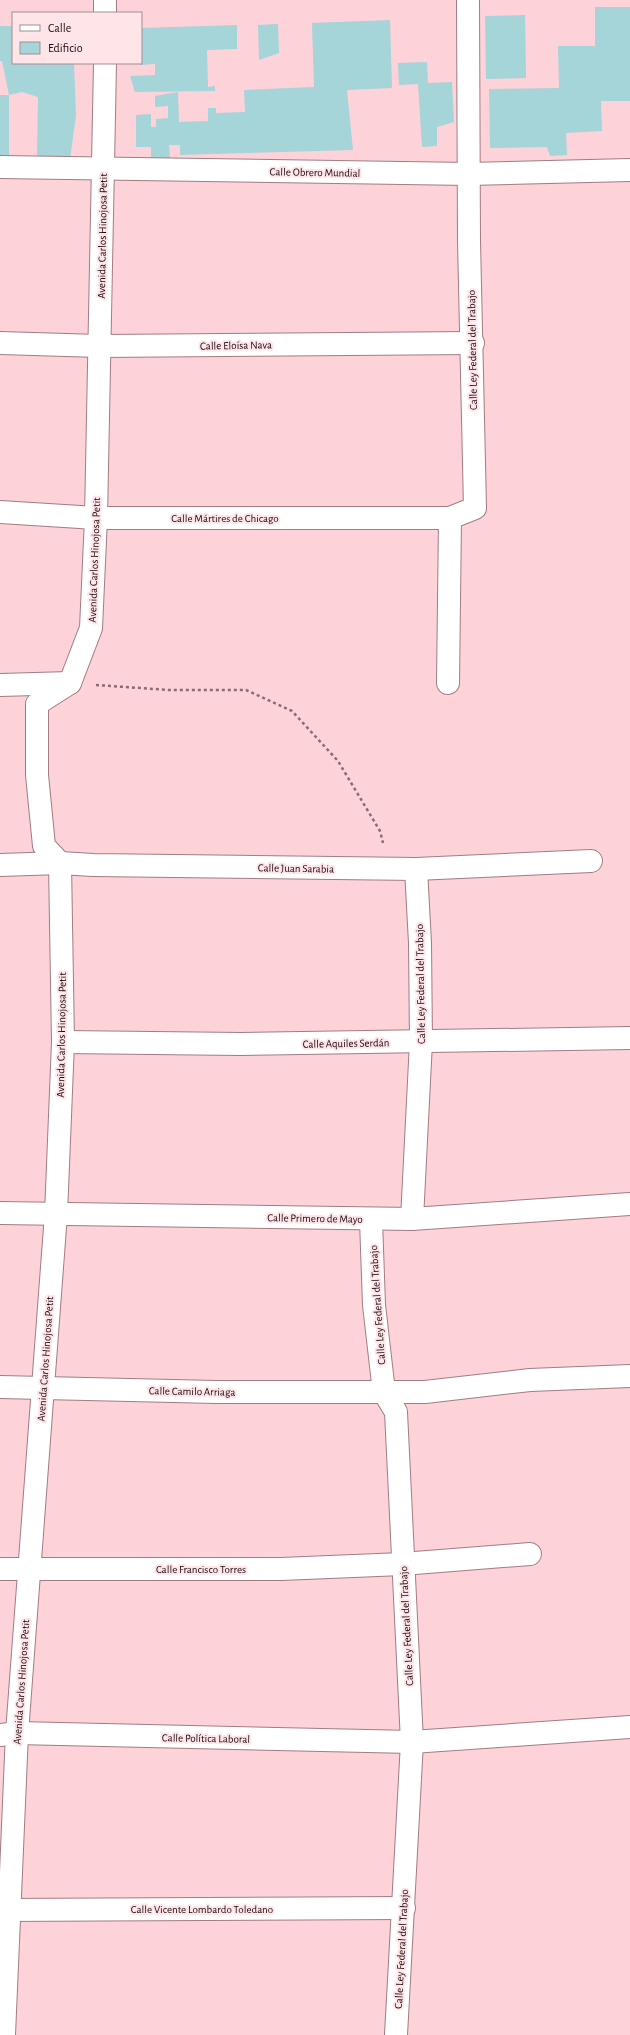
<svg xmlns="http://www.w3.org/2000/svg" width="630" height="2035" font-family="'Alegreya Sans',sans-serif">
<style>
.building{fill:#a5d4d9}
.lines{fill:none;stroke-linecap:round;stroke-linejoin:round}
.minor-casing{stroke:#a37c82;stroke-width:24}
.path{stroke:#896d71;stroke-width:2.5;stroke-dasharray:3 3;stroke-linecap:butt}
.minor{stroke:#fff;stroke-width:22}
.labels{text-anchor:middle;stroke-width:4;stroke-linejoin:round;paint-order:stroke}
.street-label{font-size:11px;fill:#190b0e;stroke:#ffe4e8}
</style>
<rect width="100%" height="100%" fill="#fdd2d8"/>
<!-- building -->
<g class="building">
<path d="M595,7H630V101H601L602,131L566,133L567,155L550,156L547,147L490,148L489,89L559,88L558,46H595Z"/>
<path d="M525,15L526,78L486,79L485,16Z"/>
<path d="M390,20L392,88L347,90L353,150L180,155V145H169L170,159H151V147H136V115L151,114V127H156V119L168,118V106L155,107V96L178,92L179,122L208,121V108H216V113L245,112L244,90L314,87L312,23Z"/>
<path d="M278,24L279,53L259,60L258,25Z"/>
<path d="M237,25V49L207,50L208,87L215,86V91L135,92L130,76L155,75V64L139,65L141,63V28Z"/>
<path d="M0,26H13V63H74L76,115L70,159H45L37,155L38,97L22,92L9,95L2,61H0Z"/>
<path d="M427,62L428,83L452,82L454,122L437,127V146L422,147L418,84L399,85L398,63Z"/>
<rect x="0" y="95" width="9" height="68"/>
</g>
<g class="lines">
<defs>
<g id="minor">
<path d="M105,13V0"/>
<path d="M0,167L469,174L630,170"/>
<path d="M0,343L99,346L473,343"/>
<path d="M0,512L96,518H450"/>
<path d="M448,683L450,518L475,508L469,241L468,0"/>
<path d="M0,685L70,683"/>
<path d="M0,865L60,863L93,865L416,869L591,861"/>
<path d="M63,1042L241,1044L630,1038"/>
<path d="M0,1213L412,1219L630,1204"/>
<path d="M412,1219L421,1042L420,943L416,869"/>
<path d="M371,1220L374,1305L384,1392L396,1412L412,1742L396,2035"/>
<path d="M0,1387L216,1392H425L530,1380L630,1376"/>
<path d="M0,1569H281L402,1564L530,1554"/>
<path d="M0,1735L17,1733L412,1742L630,1727"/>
<path d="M0,1910L404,1908"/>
<path d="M4,2035L17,1733L56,1214L63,1042L60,863L44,846L37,775V704L70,683L91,628L96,518L105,63"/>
</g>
</defs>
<!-- minor casing -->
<use href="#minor" class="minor-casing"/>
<!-- path -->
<path class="path" d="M96,685L169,690H246L292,711L338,761L380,831L383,843"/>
<!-- minor -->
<use href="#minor" class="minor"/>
</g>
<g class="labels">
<!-- street labels -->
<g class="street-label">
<text transform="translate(315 172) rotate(1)" y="4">Calle Obrero Mundial</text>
<text transform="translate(102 236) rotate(-89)" y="4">Avenida Carlos Hinojosa Petit</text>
<text transform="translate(236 345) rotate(-1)" y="4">Calle Eloísa Nava</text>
<text transform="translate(472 350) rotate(-91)" y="4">Calle Ley Federal del Trabajo</text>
<text x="225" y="522">Calle Mártires de Chicago</text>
<text transform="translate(94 560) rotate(-88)" y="4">Avenida Carlos Hinojosa Petit</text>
<text transform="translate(296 868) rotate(1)" y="4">Calle Juan Sarabia</text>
<text transform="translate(420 984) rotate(-91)" y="4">Calle Ley Federal del Trabajo</text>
<text transform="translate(61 1035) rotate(-89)" y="4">Avenida Carlos Hinojosa Petit</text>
<text transform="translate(346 1043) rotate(-1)" y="4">Calle Aquiles Serdán</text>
<text transform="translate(315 1218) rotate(1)" y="4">Calle Primero de Mayo</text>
<text transform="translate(377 1305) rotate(-94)" y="4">Calle Ley Federal del Trabajo</text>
<text transform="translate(45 1359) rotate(-86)" y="4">Avenida Carlos Hinojosa Petit</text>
<text transform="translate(192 1391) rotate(1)" y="4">Calle Camilo Arriaga</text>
<text x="201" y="1573">Calle Francisco Torres</text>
<text transform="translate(406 1626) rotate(-93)" y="4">Calle Ley Federal del Trabajo</text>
<text transform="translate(21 1682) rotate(-86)" y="4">Avenida Carlos Hinojosa Petit</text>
<text transform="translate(206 1738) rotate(1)" y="4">Calle Política Laboral</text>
<text x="202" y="1913">Calle Vicente Lombardo Toledano</text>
<text transform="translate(401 1949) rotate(-87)" y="4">Calle Ley Federal del Trabajo</text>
</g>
</g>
<!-- legend -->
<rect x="12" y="12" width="130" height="52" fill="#ffe4e8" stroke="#a38d91"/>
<rect x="20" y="25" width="20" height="6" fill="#ffffff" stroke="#a38d91"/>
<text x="48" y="32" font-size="12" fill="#190b0e">Calle</text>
<rect x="20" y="42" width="20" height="12" fill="#a5d4d9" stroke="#a38d91"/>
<text x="48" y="52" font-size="12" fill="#190b0e">Edificio</text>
</svg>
